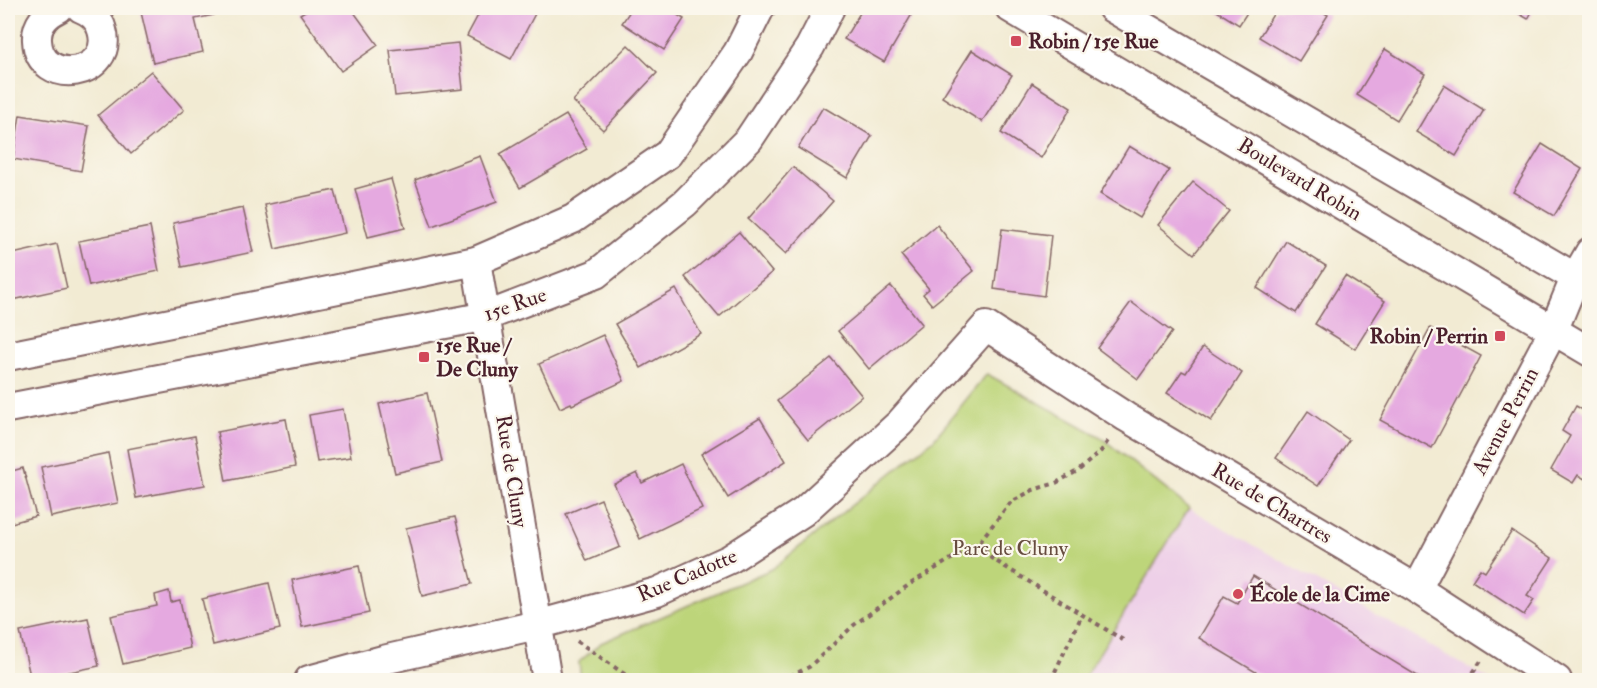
<svg xmlns="http://www.w3.org/2000/svg" width="1597" height="688" font-family="'IM FELL Double Pica',serif">
<style>
.built{fill:#eed0e8}
.green{fill:#bdd57a;stroke:#847a52;stroke-width:1.5}
.building{fill:#e5a9e0}
.lines{fill:none;stroke-linecap:round;stroke-linejoin:round}
.street-casing{stroke:#856666;stroke-width:32}
.path{stroke:#856666;stroke-width:4;stroke-dasharray:4.5 4.5;stroke-linecap:butt}
.street{stroke:#fff;stroke-width:28}
.poi-dot{fill:#d1495b;stroke:#fbf7ec;stroke-width:2}
.labels{text-anchor:middle;stroke-width:4.5;stroke-linejoin:round;paint-order:stroke}
.poi-label{font-size:21px;font-weight:bold;fill:#4a1f2b;stroke:#fbf7ec;text-anchor:start}
.street-label{font-size:21px;fill:#4a1f2b;stroke:#fbf7ec}
.park-label{font-size:21px;fill:#674c3f;stroke:#fbf7ec}
</style>
<rect width="100%" height="100%" fill="#fbf7ec"/>
<filter id="ink" filterUnits="userSpaceOnUse"><feTurbulence type="fractalNoise" baseFrequency=".0167" numOctaves="2"/><feDisplacementMap in="SourceGraphic" scale="12" xChannelSelector="R" yChannelSelector="G"/><feConvolveMatrix kernelMatrix="1 2 1 2 8 2 1 2 1" color-interpolation-filters="sRGB"/></filter>
<filter id="wash" filterUnits="userSpaceOnUse"><feTurbulence type="fractalNoise" baseFrequency=".008" numOctaves="4" result="noise"/><feDisplacementMap in="SourceGraphic" scale="24" xChannelSelector="R" yChannelSelector="G"/><feGaussianBlur stdDeviation="1.35" result="paint"/><feColorMatrix in="noise" values="0 0 0 0 0 0 0 0 0 0 0 0 0 0 0 0 0 1.4 0 .05"/><feComposite in="paint" operator="in"/></filter>
<g filter="url(#wash)">
<rect width="100%" height="100%" fill="#f2ebd3"/>
<!-- built -->
<path class="built" d="M1189,508L1490,680H1083Z"/>
<!-- green -->
<path class="green" d="M987,374L1099,436L1189,508L1083,680H581L579,662L601,643L772,569L934,439Z"/>
<g id="blocks">
<!-- building -->
<g class="building">
<path d="M140,8H213L214,15L195,19L203,52L153,63Z"/>
<path d="M310,8H351L378,45L341,71L300,14Z"/>
<path d="M482,8H538L511,59L467,36Z"/>
<path d="M632,8H666L684,19L664,50L622,23Z"/>
<path d="M863,8H912L915,9L884,62L844,39Z"/>
<path d="M1212,8H1250L1239,25Z"/>
<path d="M1277,8H1316L1328,15L1299,61L1259,37Z"/>
<path d="M1509,8H1534L1528,19Z"/>
<path d="M458,43L463,89L395,96L390,50Z"/>
<path d="M628,45L657,73L603,130L573,101Z"/>
<path d="M1385,49L1425,74L1397,120L1357,95Z"/>
<path d="M972,50L1012,75L982,122L942,97Z"/>
<path d="M151,71L184,110L131,154L98,115Z"/>
<path d="M1032,83L1071,108L1041,158L1001,133Z"/>
<path d="M1444,85L1484,110L1456,156L1416,132Z"/>
<path d="M823,107L872,136L847,178L798,148Z"/>
<path d="M20,115L89,126L81,171L13,159Z"/>
<path d="M566,115L587,149L520,188L500,154Z"/>
<path d="M1542,144L1582,169L1554,216L1513,192Z"/>
<path d="M1129,146L1169,170L1140,218L1100,194Z"/>
<path d="M480,156L497,202L432,226L415,180Z"/>
<path d="M793,167L833,201L786,254L748,219Z"/>
<path d="M391,179L405,228L368,237L355,189Z"/>
<path d="M1193,182L1229,211L1194,254L1158,225Z"/>
<path d="M335,190L345,233L275,249L265,205Z"/>
<path d="M243,208L253,252L182,267L173,223Z"/>
<path d="M937,225L974,271L932,305L923,294L929,289L901,255Z"/>
<path d="M150,227L159,271L89,286L79,241Z"/>
<path d="M1002,229L1051,235L1044,296L994,289Z"/>
<path d="M739,232L772,272L719,317L685,277Z"/>
<path d="M1286,241L1326,266L1296,313L1257,288Z"/>
<path d="M57,244L67,288L8,301V255Z"/>
<path d="M1345,276L1385,301L1355,349L1315,324Z"/>
<path d="M891,286L922,324L869,369L838,331Z"/>
<path d="M676,289L701,334L641,368L615,324Z"/>
<path d="M1131,302L1172,332L1138,379L1097,348Z"/>
<path d="M1430,328L1481,356L1432,448L1380,420Z"/>
<path d="M603,335L624,381L572,405L571,403L560,408L539,364Z"/>
<path d="M1203,347L1242,373L1211,421L1167,393L1182,371L1186,373Z"/>
<path d="M831,358L862,396L808,440L777,401Z"/>
<path d="M427,393L442,462L395,473L379,404Z"/>
<path d="M1576,406L1590,414V482L1578,475L1573,483L1551,470L1570,436L1562,431Z"/>
<path d="M343,409L351,457L317,462L309,415Z"/>
<path d="M1308,411L1349,440L1318,486L1276,458Z"/>
<path d="M760,418L786,461L728,498L701,454Z"/>
<path d="M286,419L295,467L226,481L217,432Z"/>
<path d="M195,436L205,485L136,498L127,449Z"/>
<path d="M108,453L118,503L51,517L41,467Z"/>
<path d="M681,464L702,509L640,539L614,484L637,473L642,483Z"/>
<path d="M23,468L36,516L8,524V472Z"/>
<path d="M601,499L620,547L587,561L566,514Z"/>
<path d="M455,517L472,584L422,596L406,528Z"/>
<path d="M1512,531L1552,558L1527,596L1534,600L1524,615L1472,581L1480,569L1485,572Z"/>
<path d="M359,566L369,613L302,627L292,580Z"/>
<path d="M1253,576L1424,680H1269L1199,638L1224,596L1237,603Z"/>
<path d="M269,583L280,629L213,645L202,599Z"/>
<path d="M169,591L171,602L180,600L190,648L123,664L111,616L157,606L155,595Z"/>
<path d="M88,618L99,666L31,680L20,632Z"/>
</g>
</g>
</g>
<g filter="url(#ink)">
<use href="#blocks" fill-opacity="0" stroke="#856666" stroke-width="1.5"/>
<g class="lines">
<defs>
<g id="street">
<path d="M59,8C46,14 36,25 37,40C39,89 116,76 102,30C99,19 92,12 81,8"/>
<path d="M1010,8L1590,352"/>
<path d="M1112,8L1590,286"/>
<path d="M476,261L547,680"/>
<path d="M8,356L476,261L573,219L668,154L738,52L760,8"/>
<path d="M8,408L487,316L596,274L685,203L749,139L810,47L830,8"/>
<path d="M1417,589L1554,329L1575,278L1590,252"/>
<path d="M309,680L383,660L537,625L657,592L730,559L803,512L900,423L986,326L1126,417L1417,589L1557,680"/>
</g>
</defs>
<!-- street casing -->
<use href="#street" class="street-casing"/>
<!-- path -->
<g class="path">
<path d="M979,542L991,558L1123,640"/>
<path d="M577,641L633,680"/>
<path d="M782,680L809,667L854,625L910,584L979,542L1011,502L1033,490L1056,483L1079,470L1101,451L1110,438"/>
<path d="M1051,680L1082,615"/>
<path d="M1468,680L1481,661"/>
</g>
<!-- street -->
<use href="#street" class="street"/>
</g>
</g>
<!-- markers -->
<g class="poi-dot">
<rect x="1010" y="35" width="12" height="12" rx="3"/>
<rect x="1494" y="330" width="12" height="12" rx="3"/>
<rect x="418" y="351" width="12" height="12" rx="3"/>
<circle cx="1238" cy="594" r="6"/>
</g>
<g class="labels">
<!-- poi labels -->
<g class="poi-label">
<text x="1028" y="48">Robin / 15e Rue</text>
<text x="1488" y="343" text-anchor="end">Robin / Perrin</text>
<text x="436" y="352">15e Rue /<tspan x="436" dy="24">De Cluny</tspan></text>
<text x="1250" y="601">École de la Cime</text>
</g>
<!-- street labels -->
<g class="street-label">
<text transform="translate(1300 179) rotate(31)" y="7">Boulevard Robin</text>
<text transform="translate(515 304) rotate(-19)" y="7">15e Rue</text>
<text transform="translate(1505 421) rotate(-62)" y="7">Avenue Perrin</text>
<text transform="translate(512 471) rotate(81)" y="7">Rue de Cluny</text>
<text transform="translate(1272 503) rotate(31)" y="7">Rue de Chartres</text>
<text transform="translate(687 575) rotate(-23)" y="7">Rue Cadotte</text>
</g>
<!-- park labels -->
<g class="park-label">
<text x="1010" y="555">Parc de Cluny</text>
</g>
</g>
<!-- margin -->
<rect width="1597" height="688" fill="none" stroke="#fbf7ec" stroke-width="30"/>
</svg>
